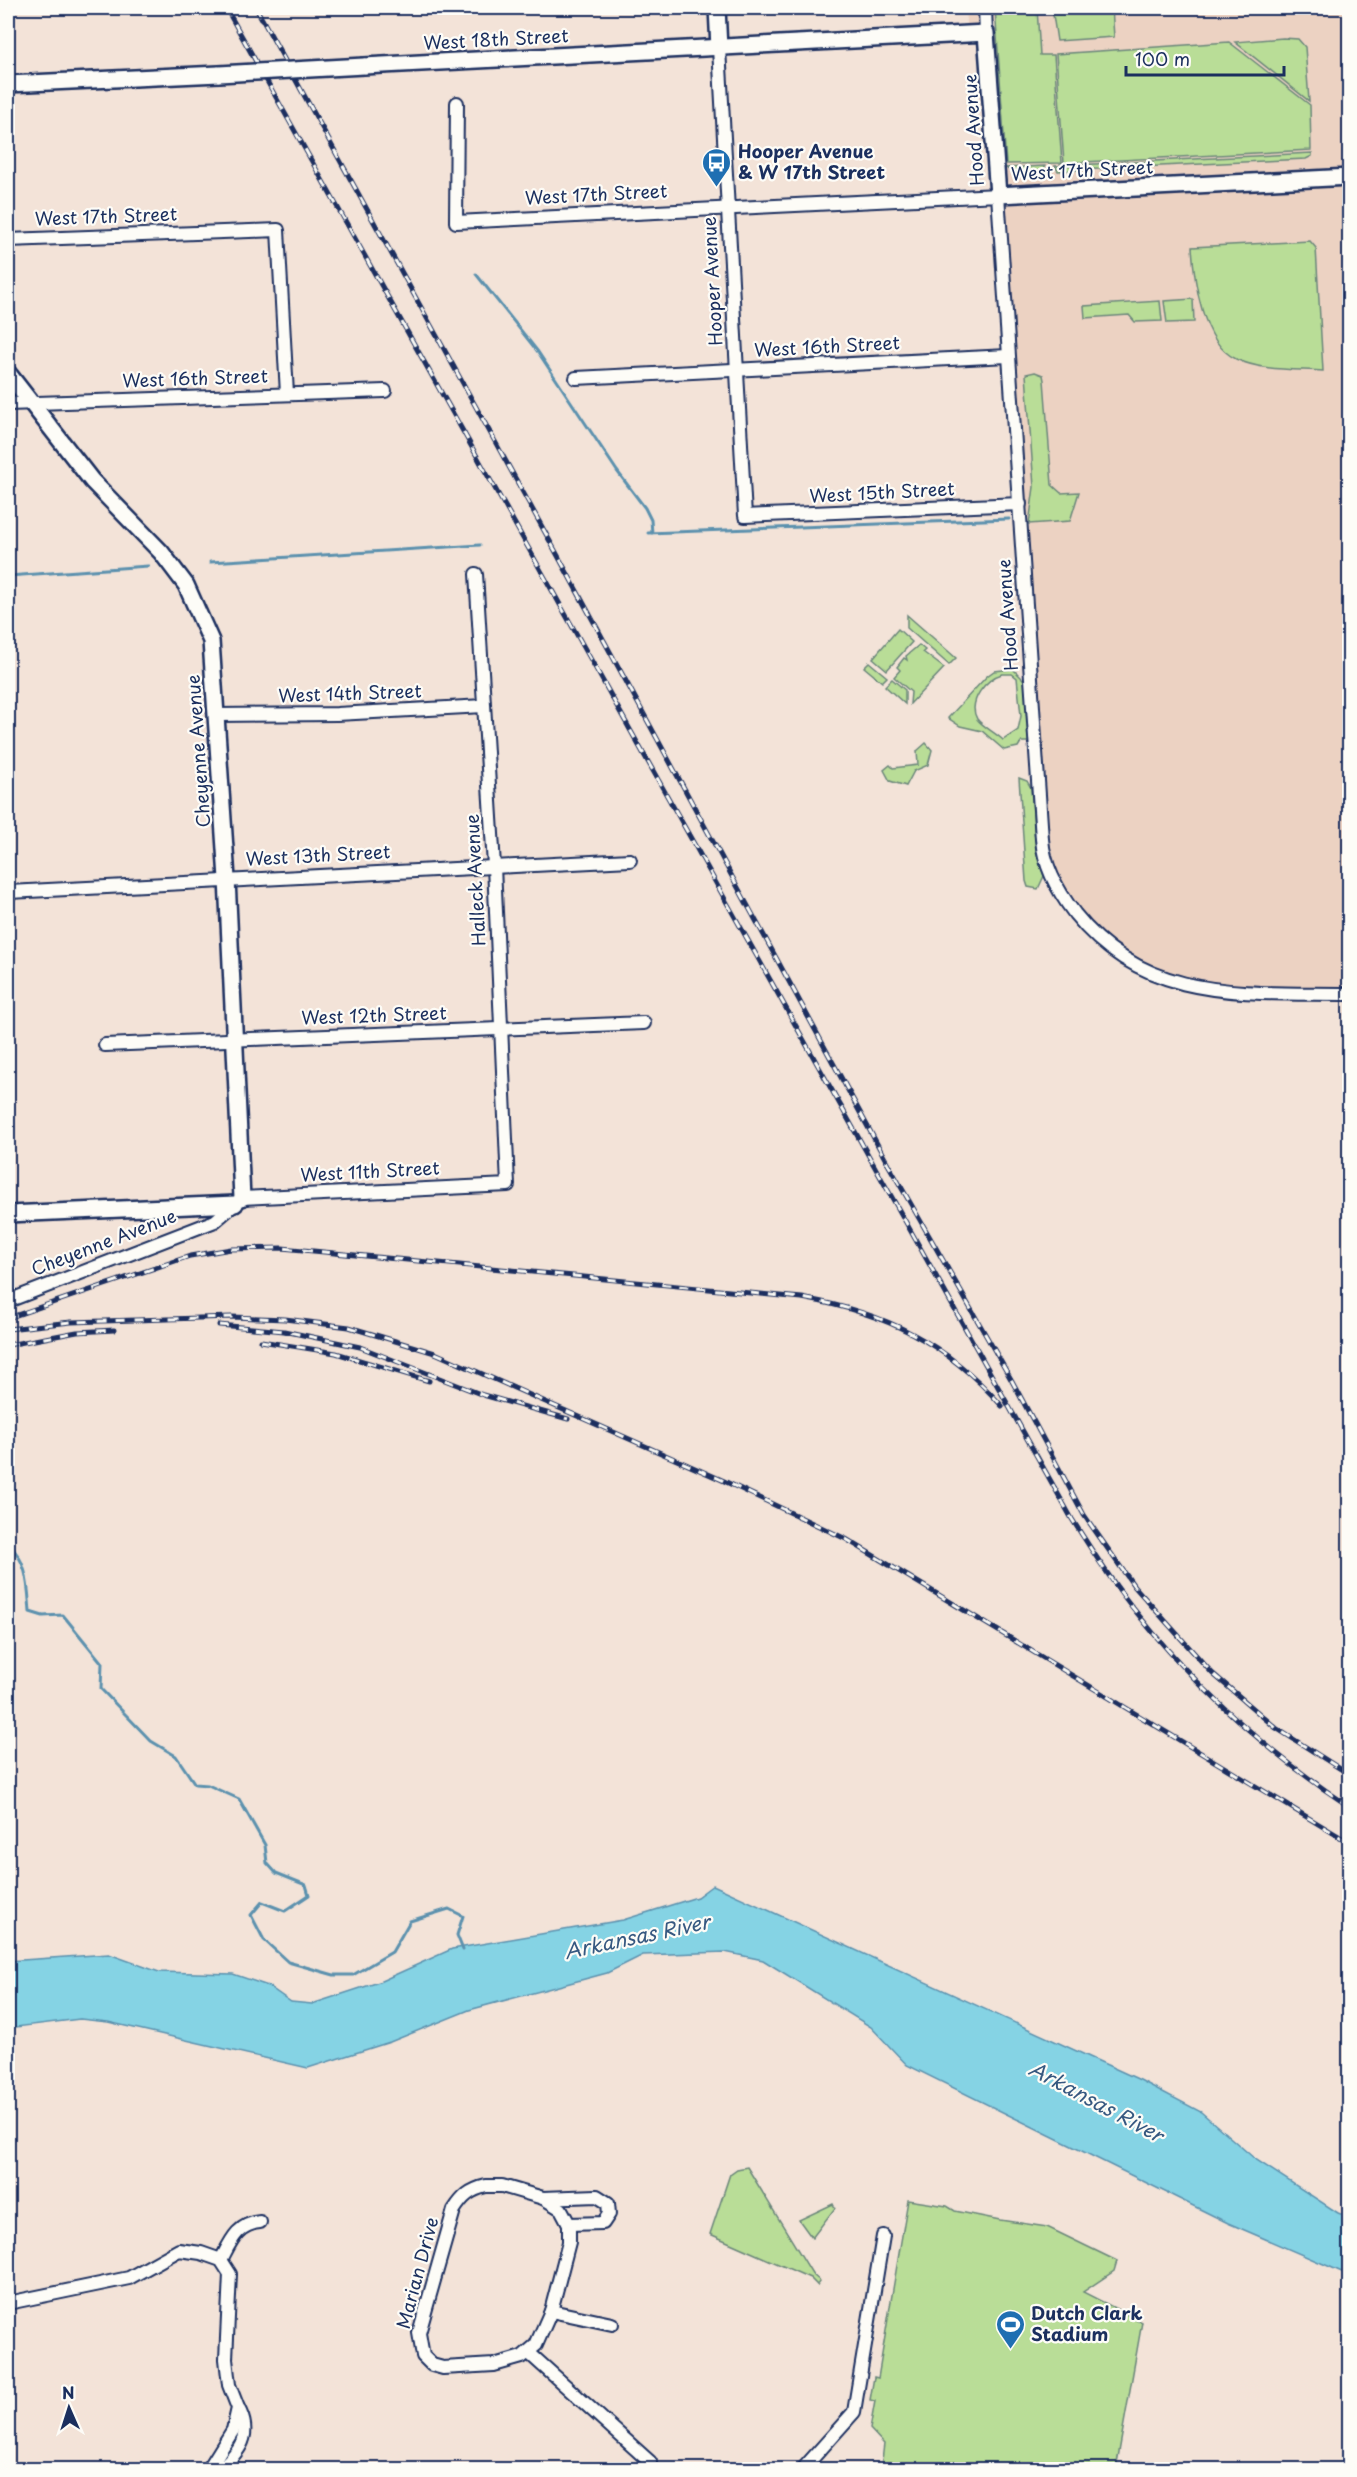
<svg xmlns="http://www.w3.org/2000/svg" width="1357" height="2477" font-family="'Playpen Sans',sans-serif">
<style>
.built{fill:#ecd2c2}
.green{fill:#b9dd97;stroke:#6a867a;stroke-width:1.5;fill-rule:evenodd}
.water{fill:#85d3e4;stroke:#5b91ae;stroke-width:1.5}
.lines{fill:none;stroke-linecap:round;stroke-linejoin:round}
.stream{stroke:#5b91ae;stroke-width:3}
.minor-casing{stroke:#1b2f5e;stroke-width:16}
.tertiary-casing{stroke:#1b2f5e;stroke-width:20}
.minor{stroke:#fdfcf7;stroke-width:12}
.tertiary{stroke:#fdfcf7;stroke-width:15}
.rail-casing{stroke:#1b2f5e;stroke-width:5}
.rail{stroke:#fdfcf7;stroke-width:3;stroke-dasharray:9;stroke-linecap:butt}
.tertiary-bridge-casing{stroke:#1b2f5e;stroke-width:20;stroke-linecap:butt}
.tertiary-bridge{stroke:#fdfcf7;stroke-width:15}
.labels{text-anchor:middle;stroke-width:4.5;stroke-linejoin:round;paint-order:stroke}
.street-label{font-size:18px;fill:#1b2f5e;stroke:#fdfcf7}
.poi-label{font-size:18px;font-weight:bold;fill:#1b2f5e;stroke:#fdfcf7;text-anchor:start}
.water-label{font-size:20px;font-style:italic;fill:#365880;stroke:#fdfcf7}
</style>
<rect width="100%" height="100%" fill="#f3e3d8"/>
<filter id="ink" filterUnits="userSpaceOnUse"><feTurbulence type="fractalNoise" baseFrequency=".0167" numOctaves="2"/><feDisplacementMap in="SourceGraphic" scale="12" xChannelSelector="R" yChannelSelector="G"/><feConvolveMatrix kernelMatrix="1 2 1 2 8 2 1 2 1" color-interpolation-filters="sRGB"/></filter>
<g filter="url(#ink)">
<!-- built -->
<path class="built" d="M966,8H1349V993L1217,989L1130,963L1067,902L1043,848L995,23L967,24Z"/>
<!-- green -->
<g class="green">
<path d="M995,8H1037L1040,55H1054L1062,163L1006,164Z"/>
<path d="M1052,8H1112L1114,37L1057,41Z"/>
<path d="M1283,38L1298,39L1305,47L1309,101L1235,42Z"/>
<path d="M1229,42L1310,105L1311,150L1064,163L1056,54Z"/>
<path d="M1312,153V156L1306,159L1058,171L1055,166Z"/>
<path d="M1045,166V172L1014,173L1006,168Z"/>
<path d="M1310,241L1316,248L1323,371C1295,369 1261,371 1236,359C1202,343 1194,280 1192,247Z"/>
<path d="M1193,299L1194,322L1167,323L1164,301Z"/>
<path d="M1160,301L1162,321L1135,322L1129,315L1085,318L1084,306Z"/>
<path d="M1035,372L1043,375L1044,380L1052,485L1061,493L1079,492L1070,521L1029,524L1034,487L1026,374Z"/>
<path d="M907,615L956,658L949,665L907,628Z"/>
<path d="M898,629L912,642L887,670L873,658Z"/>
<path d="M919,645L925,650L923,652L944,668L910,704L911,692L894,677L900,670L897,667L904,658L907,660L906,656Z"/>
<path d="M869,662L887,677L882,682L864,667Z"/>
<path d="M1013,669L1025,681L1029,742H1021L1018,747L1004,750L982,731L960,726L948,718L987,676L994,671ZM1002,674H1012L1017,678L1021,716L1018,730L1003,740C997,734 982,726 977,719C967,702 986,678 1002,674Z"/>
<path d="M892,679L905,690V704L885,686Z"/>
<path d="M926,743L932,750L928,765L914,771L906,786L890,781L884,770L890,765L893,768L918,765L917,751Z"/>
<path d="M1019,778L1027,781L1031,788L1036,851L1044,876L1038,889L1028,887L1026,881Z"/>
<path d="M747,2167L813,2275L820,2281L817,2285L810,2278L710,2234L730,2174L737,2169Z"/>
<path d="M908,2200L947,2206L955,2211L1000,2220L1047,2227L1117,2261L1114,2271L1083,2292L1142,2322L1116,2469H881L884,2444L870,2429L875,2401L870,2400L874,2377L878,2378Z"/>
<path d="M833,2204L835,2208L812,2238L799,2220Z"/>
</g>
<!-- water -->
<path class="water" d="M713,1885L1140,2080L1201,2112L1255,2159L1338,2213L1349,2217V2275L1228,2223L907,2065L871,2027L763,1960L725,1952L643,1955L607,1973L469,2010L390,2042L308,2068L108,2022L80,2019L8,2028V1961L109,1954L159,1972L233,1974L268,1986L291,2002L312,2004L379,1982L452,1949L623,1920L697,1897Z"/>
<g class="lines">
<!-- stream -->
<g class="stream">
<path d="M476,274L538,352L617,471L645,508L651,520L652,533"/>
<path d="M648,533L1009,519"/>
<path d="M210,562L480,545"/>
<path d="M8,576L148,566"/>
<path d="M8,1545C28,1559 28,1589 30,1612L43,1616L63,1615L102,1663L101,1689L151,1741L176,1756L195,1784L208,1785L239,1799L265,1845L267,1863L276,1873L306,1885L309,1895L285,1911L262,1902L251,1915L264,1940L288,1962L334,1975H353L392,1952L410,1921L449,1909L463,1916L457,1935L463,1950"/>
</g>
<defs>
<g id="minor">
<path d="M985,8L986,33"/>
<path d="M719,48L745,516L1020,504"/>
<path d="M457,103L456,222L998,195L1042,839C1044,866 1059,893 1075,914C1147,1004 1246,992 1350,994"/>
<path d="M8,240L278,230L287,394"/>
<path d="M576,378L1008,356"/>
<path d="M8,404L385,391"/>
<path d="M217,715L337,714L484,706"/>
<path d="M9,892L630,860"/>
<path d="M105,1045L644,1023"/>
<path d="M8,1301L215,1221L242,1198L508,1185L494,866L476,574"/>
<path d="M486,2186H502L543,2198L561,2209L569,2224V2242L551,2311L536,2345L522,2357L494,2365L443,2368L432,2365L423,2356L419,2333L454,2210C463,2196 470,2190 486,2186Z"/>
<path d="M543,2198L597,2196L608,2203L609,2214L603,2223L569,2224"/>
<path d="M221,2260C231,2241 237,2224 260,2222"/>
<path d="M8,2303L129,2278L179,2250L201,2253L221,2260L230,2274L226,2359L229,2385L238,2408L233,2430L208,2470"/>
<path d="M551,2311L612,2324"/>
<path d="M529,2353L650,2462V2470"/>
<path d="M219,2470C240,2451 253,2435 238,2408"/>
<path d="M802,2470L854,2412L883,2236"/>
</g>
<g id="tertiary">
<path d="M717,8L719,48"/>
<path d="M364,66L986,33L998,195L1350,177"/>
<path d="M8,84L219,74"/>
<path d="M8,373L92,481L161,552L186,585L211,641L227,879L242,1198"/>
<path d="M8,1214L235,1204"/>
</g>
</defs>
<!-- minor casing -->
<use href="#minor" class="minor-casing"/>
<!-- tertiary casing -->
<use href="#tertiary" class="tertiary-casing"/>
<!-- minor -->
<use href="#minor" class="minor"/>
<!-- tertiary -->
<use href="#tertiary" class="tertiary"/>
<defs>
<g id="rail">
<path d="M226,8L1072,1519C1092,1551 1113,1584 1137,1613C1196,1688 1270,1754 1350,1807"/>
<path d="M256,8L557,554L888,1164L1012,1381L1084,1515L1134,1586L1212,1673L1276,1728L1350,1775"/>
<path d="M8,1318L190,1256L231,1249L282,1248L802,1298C886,1313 945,1342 1002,1406"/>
<path d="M219,1325L284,1331L360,1347L483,1395L568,1419"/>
<path d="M8,1329L71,1322L232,1317L285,1319L349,1327L435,1353L722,1480L846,1539L1350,1843"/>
<path d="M261,1341L336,1353L429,1381"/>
<path d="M8,1345L77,1332L114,1330"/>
</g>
</defs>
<!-- rail casing -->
<use href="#rail" class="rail-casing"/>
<!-- rail -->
<use href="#rail" class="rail"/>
<defs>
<path id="tertiary-bridge" d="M219,74L364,66"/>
</defs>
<!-- tertiary-bridge casing -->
<use href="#tertiary-bridge" class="tertiary-bridge-casing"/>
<!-- tertiary-bridge -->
<use href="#tertiary-bridge" class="tertiary-bridge"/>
</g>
</g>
<!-- icons -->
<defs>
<symbol id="bus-pin" viewBox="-11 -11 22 30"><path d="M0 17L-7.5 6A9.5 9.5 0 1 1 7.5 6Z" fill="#1f6fb2" stroke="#fdfcf7"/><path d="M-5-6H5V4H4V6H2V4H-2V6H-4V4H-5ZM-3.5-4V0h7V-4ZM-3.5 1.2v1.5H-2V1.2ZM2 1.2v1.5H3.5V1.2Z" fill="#fff"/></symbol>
<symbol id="stadium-pin" viewBox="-11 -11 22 30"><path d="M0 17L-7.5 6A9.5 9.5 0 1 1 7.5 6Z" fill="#1f6fb2" stroke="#fdfcf7"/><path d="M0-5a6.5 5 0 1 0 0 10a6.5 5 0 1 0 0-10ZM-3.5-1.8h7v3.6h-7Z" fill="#fff"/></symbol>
</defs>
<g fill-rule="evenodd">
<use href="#bus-pin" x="700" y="146" width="33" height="45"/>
<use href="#stadium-pin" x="994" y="2308" width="33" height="45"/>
</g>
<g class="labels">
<!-- street labels -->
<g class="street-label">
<text transform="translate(496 40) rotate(-3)" y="6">West 18th Street</text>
<text transform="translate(974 130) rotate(-94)" y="6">Hood Avenue</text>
<text transform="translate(1082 171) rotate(-3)" y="6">West 17th Street</text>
<text transform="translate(596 195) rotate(-3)" y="6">West 17th Street</text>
<text transform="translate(106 217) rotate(-2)" y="6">West 17th Street</text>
<text transform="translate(713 281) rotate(-93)" y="6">Hooper Avenue</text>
<text transform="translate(827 347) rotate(-3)" y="6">West 16th Street</text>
<text transform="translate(195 379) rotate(-2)" y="6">West 16th Street</text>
<text transform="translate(882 493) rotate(-3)" y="6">West 15th Street</text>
<text transform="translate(1008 615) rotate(-94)" y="6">Hood Avenue</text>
<text transform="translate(350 694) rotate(-2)" y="6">West 14th Street</text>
<text transform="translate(199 751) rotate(-94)" y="6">Cheyenne Avenue</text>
<text transform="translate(318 856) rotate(-3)" y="6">West 13th Street</text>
<text transform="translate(476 880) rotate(-93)" y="6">Halleck Avenue</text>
<text transform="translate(374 1016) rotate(-2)" y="6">West 12th Street</text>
<text transform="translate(370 1172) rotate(-3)" y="6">West 11th Street</text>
<text transform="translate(104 1243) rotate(-21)" y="6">Cheyenne Avenue</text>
<text transform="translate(418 2273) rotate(-75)" y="6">Marian Drive</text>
</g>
<!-- poi labels -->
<g class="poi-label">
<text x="738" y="158">Hooper Avenue<tspan x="738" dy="21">&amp; W 17th Street</tspan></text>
<text x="1031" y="2320">Dutch Clark<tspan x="1031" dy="21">Stadium</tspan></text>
</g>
<!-- water labels -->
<g class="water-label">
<text transform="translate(637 1937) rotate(-12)" y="7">Arkansas River</text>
<text transform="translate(1096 2102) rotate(28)" y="7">Arkansas River</text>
</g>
</g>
<!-- margin -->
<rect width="1357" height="2477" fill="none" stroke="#fdfcf7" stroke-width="30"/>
<rect x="15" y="15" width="1327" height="2447" fill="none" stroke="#1b2f5e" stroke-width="2" filter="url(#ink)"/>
<!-- north arrow -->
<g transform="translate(69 2408) rotate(357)" stroke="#fdfcf7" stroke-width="4.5" paint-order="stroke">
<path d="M0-4.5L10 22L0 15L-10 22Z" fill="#1b2f5e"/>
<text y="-9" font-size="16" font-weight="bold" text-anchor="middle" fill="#1b2f5e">N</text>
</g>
<!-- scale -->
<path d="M1126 66v9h158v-9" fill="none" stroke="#1b2f5e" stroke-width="3"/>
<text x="1135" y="66" font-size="18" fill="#1b2f5e" stroke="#fdfcf7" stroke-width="4.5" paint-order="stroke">100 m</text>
</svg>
